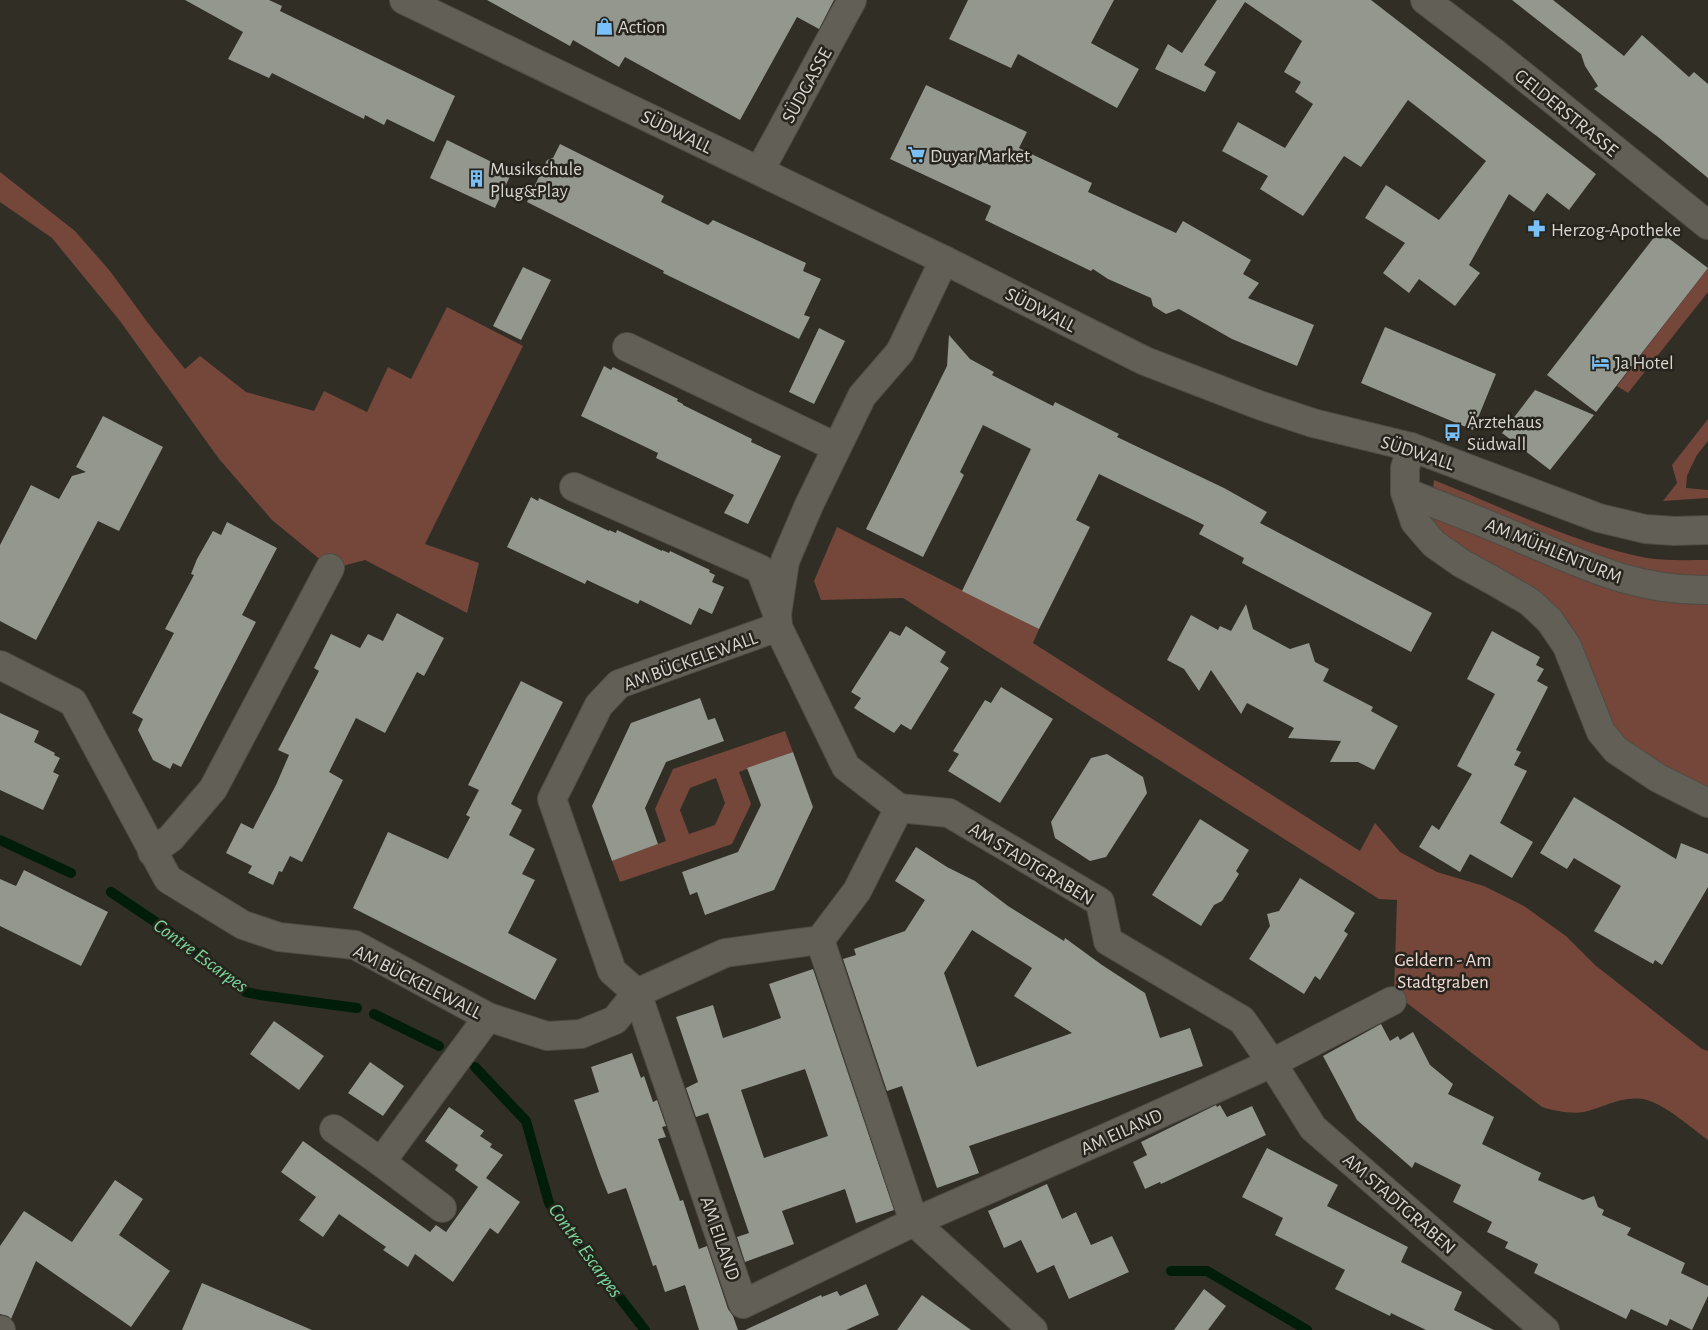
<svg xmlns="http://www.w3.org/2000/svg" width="1708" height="1330" font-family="'Alegreya Sans',sans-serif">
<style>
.green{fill:#75463a;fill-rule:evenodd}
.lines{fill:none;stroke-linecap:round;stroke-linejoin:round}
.stream{stroke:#001d0a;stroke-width:10}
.building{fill:#93978d;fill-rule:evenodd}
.street-casing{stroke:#4e4c45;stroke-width:30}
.secondary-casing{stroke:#4e4c45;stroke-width:30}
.street{stroke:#626056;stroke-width:28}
.secondary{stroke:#626056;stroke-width:28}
.labels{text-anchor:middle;stroke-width:5;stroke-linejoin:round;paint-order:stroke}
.poi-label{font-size:19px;fill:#d8d6d1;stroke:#26241c;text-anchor:start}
.street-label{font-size:19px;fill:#d8d6d1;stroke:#26241c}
.park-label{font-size:19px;fill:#f1dbd6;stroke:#26241c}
.water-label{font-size:20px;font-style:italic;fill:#7ad79c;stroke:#26241c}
</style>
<rect width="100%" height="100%" fill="#302e25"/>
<!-- green -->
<g class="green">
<path d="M0,172L75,231L110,271L148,323L185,369L200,356L246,392L314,411L324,391L367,412L388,367L411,379L447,307L523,346L425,544L479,563L467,613L365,560L339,567L322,561L272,520L219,459L120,321L52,238L0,202Z"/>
<path d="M1708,268V292L1628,393L1617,386Z"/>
<path d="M1708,419V441L1697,455L1691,467L1687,476L1686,488L1708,490V498L1663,501L1677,483L1672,465Z"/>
<path d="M1434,480C1502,507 1575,544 1647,558C1667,561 1688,560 1708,560V582L1632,573L1433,489Z"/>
<path d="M1439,515L1708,601V796L1638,755L1609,721L1586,668L1454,546L1428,519Z"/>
<path d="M837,527L1039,629L1033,643L1360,851L1375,823L1400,852L1437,872L1484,886L1524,906L1566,936L1595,965L1702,1049L1708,1051V1140C1690,1127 1667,1106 1647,1100C1624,1094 1605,1107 1584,1112C1571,1114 1555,1111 1542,1107L1394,993L1397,900L1379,899L903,598L821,600L814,581Z"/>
<path d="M785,731L793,752L739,772L751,804L732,844L620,882L612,861L666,841L655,809L673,769ZM716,778L725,803L715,825L689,834L680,810L690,788Z"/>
</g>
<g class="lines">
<!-- stream -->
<g class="stream">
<path d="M0,840L71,873"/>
<path d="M111,892L166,929L246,992L260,995L357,1008"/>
<path d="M374,1014L439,1046"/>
<path d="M475,1067L526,1121L549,1203L575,1240L645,1330"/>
<path d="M1171,1271H1207L1307,1330"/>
</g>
</g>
<!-- building -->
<g class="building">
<path d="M185,0H269L282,6L280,11L455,96L434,142L387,119L384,125L365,115L364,119L272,73L269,78L228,59L243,32Z"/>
<path d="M487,0H834L819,29L797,17L740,120L625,57L619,67L573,40L570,46Z"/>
<path d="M968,0H1114L1091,43L1139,69L1117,108L1018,54L1011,68L949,39Z"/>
<path d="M1217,0H1371L1596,174L1569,210L1547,193L1534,212L1509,194L1469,265L1480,273L1455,306L1419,279L1409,293L1383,273L1405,243L1365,218L1386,185L1439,220L1486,161L1408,100L1361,167L1344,156L1303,216L1260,189L1268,176L1222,151L1238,122L1285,148L1313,104L1295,92L1301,82L1284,72L1302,41L1245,2L1204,65L1216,72L1205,92L1155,69L1168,44L1182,53Z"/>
<path d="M1512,0H1553L1624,56L1642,35L1689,77L1694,72L1708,84V178L1658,137L1594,89L1598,86L1585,66L1581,54Z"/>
<path d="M926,85L1027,132L1019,148L1092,183L1088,192L1176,233L1183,221L1251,260L1243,274L1259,283L1248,298L1314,325L1297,366L1232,339L1179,309L1166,314L1153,306L1151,298L1108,279L1093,269L1091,271L985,220L991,206L890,159Z"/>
<path d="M447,140L512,172L495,208L430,178Z"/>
<path d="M560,144L664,196L661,202L708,225L713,220L806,263L803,271L821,279L804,315L810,317L799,339L663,273L664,271L527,202L547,160L553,158Z"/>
<path d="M1659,231L1708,268L1596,412L1547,375Z"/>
<path d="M523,267L551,280L521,340L493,326Z"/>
<path d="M1385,327L1496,374L1473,430L1361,383Z"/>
<path d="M819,328L845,341L814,404L789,392Z"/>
<path d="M949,335L970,359L994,372L992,375L1053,406L1055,402L1119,434L1117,437L1224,488L1267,512L1260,523L1432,613L1411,652L1242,563L1244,558L1199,534L1204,525L1099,474L1076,520L1090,527L1039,629L962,591L1031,449L983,425L960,472L964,475L923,557L866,529L947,366Z"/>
<path d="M604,366L611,370L613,367L678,399L677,401L683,404V405L752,439L751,442L781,456L748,524L724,513L734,495L656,458L658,453L581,416Z"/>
<path d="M1535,390L1594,415L1550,470L1502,433Z"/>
<path d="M103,416L163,447L119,531L98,521L36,640L0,621V545L31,485L59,499L72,476L86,472L76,467Z"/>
<path d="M531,497L538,501L539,498L609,531V530L616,533L617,530L662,551V550L669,553L670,551L710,570L709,572L715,575L712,582L724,587L712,614L699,608L691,625L640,600L638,604L587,580L585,584L507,547Z"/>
<path d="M227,522L277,548L242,615L256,622L181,767L173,763L170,769L153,760L138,730L143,719L132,713L174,633L165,629L194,575L191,574L197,559L213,531L221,535Z"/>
<path d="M1246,604L1253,629L1290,649L1309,643L1315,662L1329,669L1323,681L1373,707L1371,711L1398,726L1374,770L1358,762H1330L1341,741L1288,738L1294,728L1247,703L1241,714L1211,670L1199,691L1184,669L1167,660L1191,615L1218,630L1220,626L1231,631Z"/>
<path d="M397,613L444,638L424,676L417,672L385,733L356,718L329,772L343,780L302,862L290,856L282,872L279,871L273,885L248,873L252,866L226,853L241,823L253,829L276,785L289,755L278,750L319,671L314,668L331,634L360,648L368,634L383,641Z"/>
<path d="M906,626L946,652L940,662L949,668L911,730L901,724L894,733L854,708L861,698L851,692L890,631L900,636Z"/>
<path d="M1492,631L1540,657L1536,665L1544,669L1537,681L1548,687L1516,750L1521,752L1514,765L1527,771L1500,823L1533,842L1512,878L1470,854L1460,872L1419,847L1432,825L1439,830L1472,774L1457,766L1495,694L1467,679Z"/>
<path d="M521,681L563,702L511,804L522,810L509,835L535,849L522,874L535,880L508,933L557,959L535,1000L353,908L388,832L448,859L470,817L466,815L479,790L468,785Z"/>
<path d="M1001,687L1053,719L1000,803L948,771L959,754L953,751L985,700L991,703Z"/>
<path d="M700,698L708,720L715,718L724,741L666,762L645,808L658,844L612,861L592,806L631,723Z"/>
<path d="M0,713L39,731L34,742L55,753L54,755L60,758L53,772L59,775L43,810L0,790Z"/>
<path d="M793,752L813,807L774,890L705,915L697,892L690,895L682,872L738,852L761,805L747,768Z"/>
<path d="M1107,754L1143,777L1147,793L1106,857L1090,861L1055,838L1051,822L1091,758Z"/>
<path d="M1574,797L1676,859L1681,843L1708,854V887L1662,965L1655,960L1653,964L1594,931L1621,886L1574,858L1567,869L1540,853Z"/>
<path d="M1200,819L1249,850L1236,871L1239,874L1222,901L1214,905L1201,926L1152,895Z"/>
<path d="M916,847L947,867L975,881L1008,906L1064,941L1065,938L1102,965L1145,993L1160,1038L1190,1028L1203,1066L969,1146L979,1173L937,1188L902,1086L887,1091L843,959L856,955L854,949L905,931L925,900L895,881ZM972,930L1032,968L1014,996L1072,1033L977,1067L944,973Z"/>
<path d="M24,870L108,912L81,966L0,926V879L16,886Z"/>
<path d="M1300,878L1355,913L1344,931L1348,934L1320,980L1315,976L1304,994L1249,959L1270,926L1267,914L1279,911Z"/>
<path d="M813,969L894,1210L856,1223L845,1189L782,1211L794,1244L745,1262L737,1237L749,1233L708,1113L696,1117L686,1088L698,1082L676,1017L713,1005L723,1038L756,1027L781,1018L769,984ZM805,1069L828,1136L764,1158L741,1090Z"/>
<path d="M274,1021L324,1056L299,1090L250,1054Z"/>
<path d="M1381,1024L1390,1041L1398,1036L1400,1040L1413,1032L1430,1065L1453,1084L1448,1094L1494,1117L1482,1144L1541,1173L1538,1180L1583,1200L1594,1196L1598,1207L1604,1210L1602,1215L1631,1228L1627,1235L1685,1263L1681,1273L1708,1286V1296L1692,1330L1670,1319L1667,1326L1631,1309L1626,1319L1534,1273L1538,1264L1505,1248L1508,1242L1487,1232L1492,1222L1453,1202L1461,1185L1415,1162L1412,1168L1357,1120L1323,1056Z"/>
<path d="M632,1053L641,1078L644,1076L653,1102L657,1100L666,1126L662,1127L666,1137L658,1139L680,1201L683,1200L699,1249L707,1246L728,1309L733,1316L738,1330H699L685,1285L665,1292L656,1265L653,1266L626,1188L608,1194L600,1174L574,1100L599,1092L591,1067Z"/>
<path d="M370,1062L404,1086L383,1116L348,1093Z"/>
<path d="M1216,1105L1217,1107L1220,1105L1227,1117L1252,1106L1266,1135L1161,1184L1160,1182L1145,1189L1133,1162L1147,1155L1141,1142Z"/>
<path d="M449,1107L484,1131L480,1136L492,1144L490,1147L503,1155L486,1178L520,1202L498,1234L490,1228L453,1282L415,1254L408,1267L383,1250L386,1247L339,1214L323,1237L299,1220L316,1197L281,1172L303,1141L430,1232L436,1225L446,1232L478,1187L455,1170L458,1165L425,1141Z"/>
<path d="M1267,1148L1338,1185L1327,1206L1408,1247L1401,1262L1462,1292L1454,1310L1494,1330H1426L1391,1313L1390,1316L1335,1289L1345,1270L1275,1235L1283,1218L1242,1197Z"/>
<path d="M115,1180L143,1199L119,1235L170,1271L131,1327L36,1261L11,1319L8,1316L0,1314V1246L24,1211L72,1242Z"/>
<path d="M1047,1184L1062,1219L1076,1212L1091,1245L1112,1236L1129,1272L1069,1299L1054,1265L1037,1273L1021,1240L1004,1248L988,1211Z"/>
<path d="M202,1283L312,1330H182Z"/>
<path d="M866,1284L879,1315L846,1330H745L821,1295L822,1297L837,1291L840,1296Z"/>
<path d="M1204,1289L1226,1306L1208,1330H1174Z"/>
<path d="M922,1295L971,1330H897Z"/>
</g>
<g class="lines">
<defs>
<g id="street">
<path d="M1425,0L1496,54L1708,225"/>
<path d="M760,170L852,0"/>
<path d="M627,347L836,447"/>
<path d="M1411,447L1405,468V492L1415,522L1434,544L1461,563L1492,580L1530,602L1550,621L1567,646L1601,732L1616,750L1658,778L1708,803"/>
<path d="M574,487L760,569L777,613"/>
<path d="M1405,492C1444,507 1483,522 1522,539C1586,566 1637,591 1708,590"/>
<path d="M778,627L619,684L599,705L552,799L612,971L637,993L743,1304L914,1222L1108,1137L1272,1063L1392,1001"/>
<path d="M0,665L73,702L168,879L243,925L279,937L355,945L488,1017L547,1036L581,1034L615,1020L637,993L725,953L820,940L857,891L899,808L846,767L778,627L777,614L785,561L809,505L862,396L900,352L944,260"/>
<path d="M899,808L949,813L1100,902L1108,941L1242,1020L1272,1063L1313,1128L1545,1330"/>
<path d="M152,852L171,838L213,789L330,568"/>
<path d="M820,940L914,1222L1033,1330"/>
<path d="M334,1129L381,1162L488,1017"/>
<path d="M381,1162L442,1208"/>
<path d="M0,1330H1"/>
</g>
<path id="secondary" d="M404,0L944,260L1145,361L1259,405L1313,423L1411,447L1599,518L1645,529L1674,531L1708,530"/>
</defs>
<!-- street casing -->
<use href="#street" class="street-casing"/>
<!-- secondary casing -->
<use href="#secondary" class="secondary-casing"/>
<!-- street -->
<use href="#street" class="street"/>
<!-- secondary -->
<use href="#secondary" class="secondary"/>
</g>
<!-- icons -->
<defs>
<symbol id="shop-bare" viewBox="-9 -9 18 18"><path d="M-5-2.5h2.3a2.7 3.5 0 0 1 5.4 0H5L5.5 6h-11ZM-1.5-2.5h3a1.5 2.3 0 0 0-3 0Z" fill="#79bff8" stroke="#26241c" stroke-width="2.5" paint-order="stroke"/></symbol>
<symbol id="supermarket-bare" viewBox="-9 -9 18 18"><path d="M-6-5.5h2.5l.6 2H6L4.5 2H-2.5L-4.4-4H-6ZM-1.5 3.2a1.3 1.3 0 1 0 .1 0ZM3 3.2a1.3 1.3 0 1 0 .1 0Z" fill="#79bff8" stroke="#26241c" stroke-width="2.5" paint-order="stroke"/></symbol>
<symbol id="building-bare" viewBox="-9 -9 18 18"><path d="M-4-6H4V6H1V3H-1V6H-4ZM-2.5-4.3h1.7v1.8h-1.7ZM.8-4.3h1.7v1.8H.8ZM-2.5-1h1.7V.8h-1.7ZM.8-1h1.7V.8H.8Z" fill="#79bff8" stroke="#26241c" stroke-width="2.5" paint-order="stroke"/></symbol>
<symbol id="pharmacy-bare" viewBox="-9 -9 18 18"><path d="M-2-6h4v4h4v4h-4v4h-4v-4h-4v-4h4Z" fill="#79bff8" stroke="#26241c" stroke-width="2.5" paint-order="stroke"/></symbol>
<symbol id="hotel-bare" viewBox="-9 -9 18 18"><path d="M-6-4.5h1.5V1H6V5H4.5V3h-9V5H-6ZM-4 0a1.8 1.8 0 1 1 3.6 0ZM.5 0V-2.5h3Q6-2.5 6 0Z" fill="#79bff8" stroke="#26241c" stroke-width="2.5" paint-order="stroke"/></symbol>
<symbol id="bus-bare" viewBox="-9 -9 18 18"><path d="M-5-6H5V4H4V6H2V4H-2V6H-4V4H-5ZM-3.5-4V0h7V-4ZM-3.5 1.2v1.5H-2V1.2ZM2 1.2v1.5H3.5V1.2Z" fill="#79bff8" stroke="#26241c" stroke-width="2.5" paint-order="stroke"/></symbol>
</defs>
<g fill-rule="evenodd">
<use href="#shop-bare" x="592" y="14" width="25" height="25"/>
<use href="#supermarket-bare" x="904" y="142" width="25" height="25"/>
<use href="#building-bare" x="464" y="166" width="25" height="25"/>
<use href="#pharmacy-bare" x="1524" y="216" width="25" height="25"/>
<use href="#hotel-bare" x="1588" y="350" width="25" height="25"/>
<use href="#bus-bare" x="1440" y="420" width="25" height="25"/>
</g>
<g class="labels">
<!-- poi labels -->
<g class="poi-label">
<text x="618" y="33">Action</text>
<text x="930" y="162">Duyar Market</text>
<text x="490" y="175">Musikschule<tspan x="490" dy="22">Plug&amp;Play</tspan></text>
<text x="1551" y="236">Herzog-Apotheke</text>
<text x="1615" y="369">Ja Hotel</text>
<text x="1467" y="428">Ärztehaus<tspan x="1467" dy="22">Südwall</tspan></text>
</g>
<!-- street labels -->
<g class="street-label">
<text transform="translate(806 85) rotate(-61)" y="7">SÜDGASSE</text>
<text transform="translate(1567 112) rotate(39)" y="7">GELDERSTRASSE</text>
<text transform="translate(677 131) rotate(26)" y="7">SÜDWALL</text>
<text transform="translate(1041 309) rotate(27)" y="7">SÜDWALL</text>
<text transform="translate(1418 452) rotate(18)" y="7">SÜDWALL</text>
<text transform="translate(1554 550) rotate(22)" y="7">AM MÜHLENTURM</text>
<text transform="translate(690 660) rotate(-20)" y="7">AM BÜCKELEWALL</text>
<text transform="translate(1032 863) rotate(31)" y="7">AM STADTGRABEN</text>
<text transform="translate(418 981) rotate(27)" y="7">AM BÜCKELEWALL</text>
<text transform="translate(1121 1131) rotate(-24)" y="7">AM EILAND</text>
<text transform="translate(1400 1203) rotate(41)" y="7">AM STADTGRABEN</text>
<text transform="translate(721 1238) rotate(71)" y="7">AM EILAND</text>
</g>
<!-- park labels -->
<g class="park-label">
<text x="1443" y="966">Geldern - Am<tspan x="1443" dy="22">Stadtgraben</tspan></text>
</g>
<!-- water labels -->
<g class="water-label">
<text transform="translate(201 955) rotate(36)" y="7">Contre Escarpes</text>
<text transform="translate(586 1250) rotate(54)" y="7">Contre Escarpes</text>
</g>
</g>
</svg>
